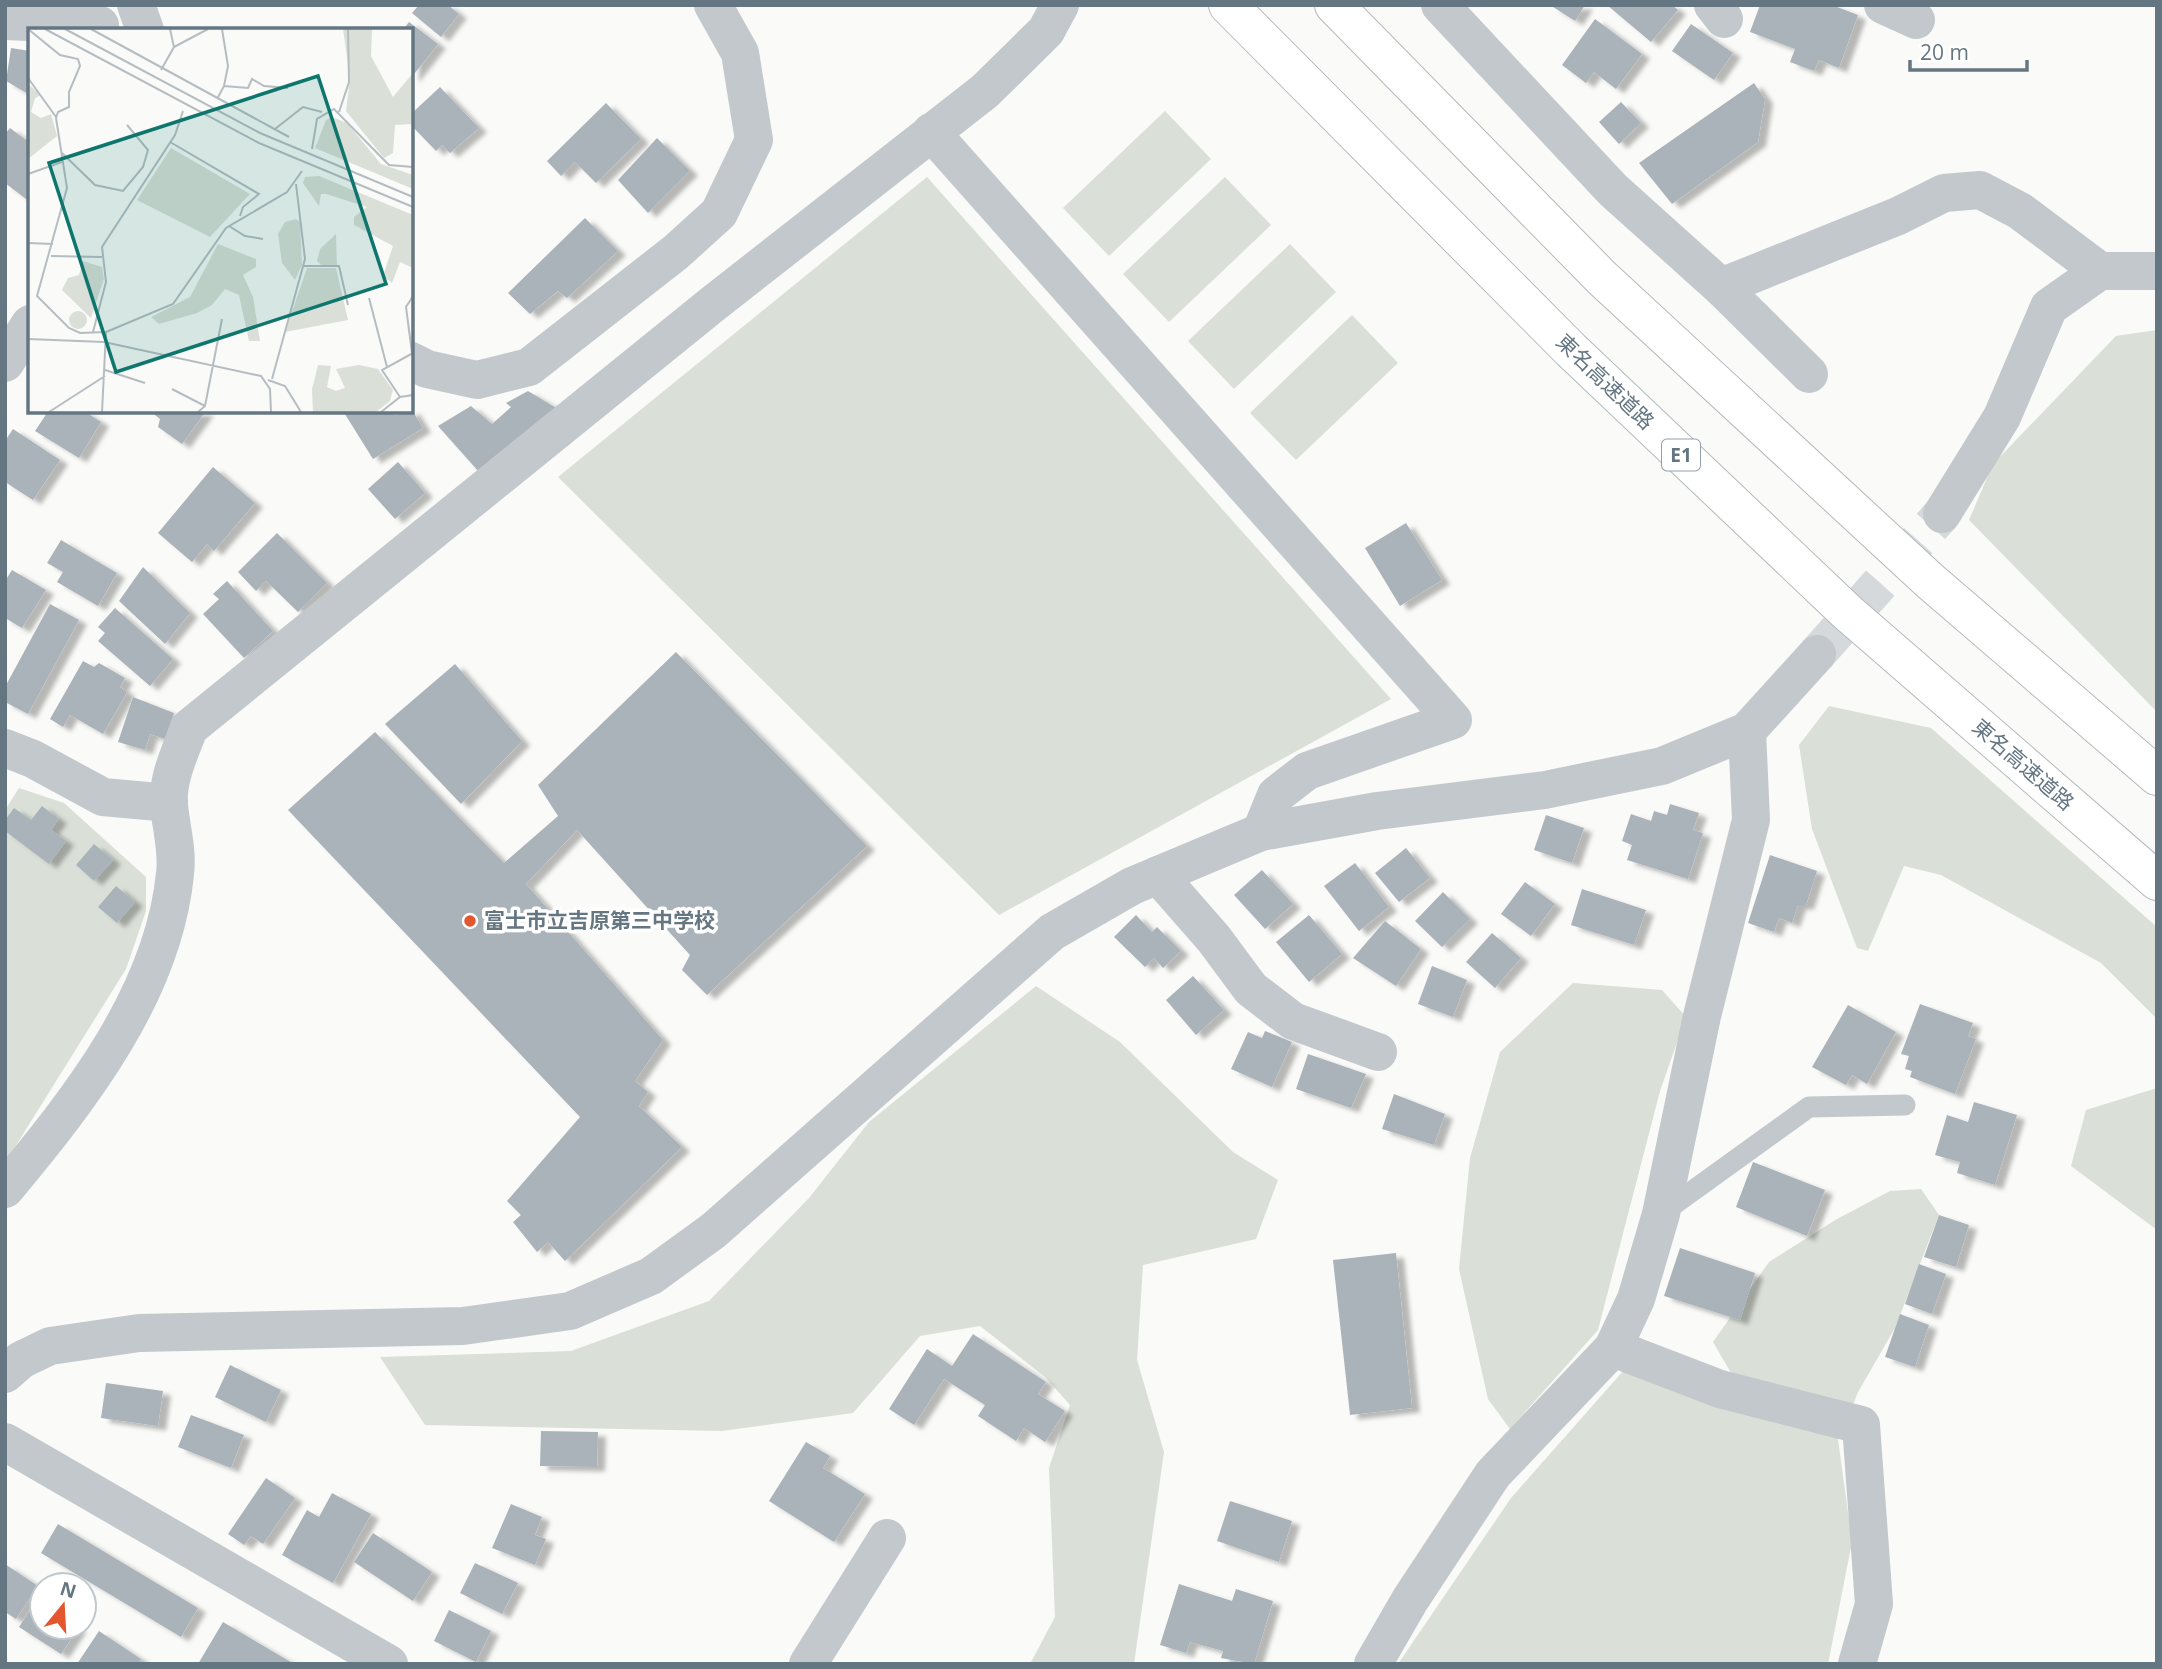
<svg xmlns="http://www.w3.org/2000/svg" width="2162" height="1669" font-family="'Open Sans','Noto Sans JP',sans-serif">
<style>
.green{fill:#dadfd7}
.building{fill:#aab3b9;filter:url(#shadow)}
.lines{fill:none;stroke-linecap:round;stroke-linejoin:round}
.tertiary-tunnel{stroke:#d5d9db;stroke-width:38;stroke-dasharray:38 19;stroke-linecap:butt}
.motorway-casing{stroke:#b4b9bd;stroke-width:40}
.service{stroke:#c3c8cc;stroke-width:21}
.minor{stroke:#c3c8cc;stroke-width:38}
.tertiary{stroke:#c3c8cc;stroke-width:38}
.motorway{stroke:#fff;stroke-width:38}
.poi-dot{fill:#e4572e;stroke:#fff;stroke-width:2.5}
.labels{text-anchor:middle;stroke-width:7;stroke-linejoin:round;paint-order:stroke}
.shield{fill:#fff;stroke:#939fa8;stroke-width:2}
.shield-label{font-size:19px;font-weight:bold;fill:#657683}
.street-label{font-size:21px;fill:#657683;stroke:#fff}
.poi-label{font-size:21px;font-weight:bold;fill:#657683;stroke:#fff;text-anchor:start}
.inset-road{fill:none;stroke:#b5bdc2;stroke-width:2}
.view{fill:#0f766e;fill-opacity:0.15;stroke:#0f766e;stroke-width:3.5}
.inset-edge{fill:none;stroke:#657683;stroke-width:3.5}
</style>
<defs>
<filter id="shadow"><feDropShadow dx="8" dy="4.5" stdDeviation="2" flood-color="#0004"/></filter>
</defs>
<rect width="100%" height="100%" fill="#fafaf8"/>
<!-- green -->
<g class="green">
<path d="M1165,111L1211,159L1109,256L1063,208Z"/>
<path d="M927,177L1391,699L999,915L558,477Z"/>
<path d="M1225,177L1271,225L1169,322L1123,274Z"/>
<path d="M1290,244L1336,292L1234,389L1188,341Z"/>
<path d="M1352,315L1398,363L1296,460L1250,413Z"/>
<path d="M2157,330V712L1969,520L1993,464L2116,336Z"/>
<path d="M1829,706L1931,728L2157,927V1019L2101,963L1941,875L1904,866L1868,951L1857,948L1812,829L1799,745Z"/>
<path d="M19,788L64,803L146,877V911L126,969L5,1163V810Z"/>
<path d="M1573,983L1662,990L1686,1017L1660,1091L1598,1330L1510,1429L1488,1399L1459,1269L1470,1158L1500,1052Z"/>
<path d="M1036,986L1120,1042L1233,1152L1278,1180L1256,1239L1143,1265L1137,1360L1164,1452L1134,1664H1030L1055,1617L1049,1468L1070,1405L1045,1377L980,1326L920,1336L853,1413L722,1431L425,1425L380,1357L571,1351L709,1301L809,1198L869,1122Z"/>
<path d="M2157,1088V1230L2071,1166L2086,1110Z"/>
<path d="M1921,1189L1939,1215L1895,1328L1858,1392L1849,1415L1734,1378L1713,1342L1769,1262L1837,1219L1890,1191Z"/>
<path d="M1624,1370L1837,1432L1852,1542L1828,1664H1398L1511,1498Z"/>
</g>
<!-- building -->
<g class="building">
<path d="M419,5H448L459,14L441,37L412,13Z"/>
<path d="M1550,5H1585L1575,21Z"/>
<path d="M1607,5H1672L1678,10L1651,42Z"/>
<path d="M1760,5H1832L1858,15L1839,68L1819,60L1814,71L1790,62L1795,49L1750,32Z"/>
<path d="M1595,19L1642,54L1616,89L1594,72L1586,83L1562,65Z"/>
<path d="M409,22L438,44L411,78V30H403Z"/>
<path d="M1691,24L1733,53L1714,80L1672,51Z"/>
<path d="M11,48L30,51V95L6,81Z"/>
<path d="M1754,83L1765,99L1758,142L1672,204L1639,163Z"/>
<path d="M440,87L479,128L450,153L442,145L436,151L411,125V114Z"/>
<path d="M1621,102L1641,123L1619,144L1599,122Z"/>
<path d="M606,103L641,139L596,183L575,162L561,176L547,161Z"/>
<path d="M10,128L26,140L30,135V202L5,183V134Z"/>
<path d="M657,138L690,171L648,213L618,180Z"/>
<path d="M585,218L618,251L567,298L558,291L530,314L508,293Z"/>
<path d="M528,391L558,409L479,472L438,426L471,406L492,424L511,407L506,403Z"/>
<path d="M411,408L423,428L373,459L343,411H379L381,414L392,411L395,415L411,411Z"/>
<path d="M44,411H84L101,422L79,458L35,431L47,413Z"/>
<path d="M150,411H206L182,444L158,427L160,419Z"/>
<path d="M13,429L60,460L33,500L5,482V441Z"/>
<path d="M398,462L425,493L395,519L368,489Z"/>
<path d="M213,467L255,503L214,551L207,544L192,562L158,533Z"/>
<path d="M1406,523L1442,580L1400,606L1365,548Z"/>
<path d="M277,533L327,583L298,612L266,581L256,591L238,572Z"/>
<path d="M61,540L117,573L98,606L57,582L63,572L47,563Z"/>
<path d="M143,567L190,613L165,644L119,601Z"/>
<path d="M12,570L46,590L22,628L5,618V581Z"/>
<path d="M227,581L273,631L244,658L203,614L219,599L213,594Z"/>
<path d="M50,604L79,620L28,714L5,702V687Z"/>
<path d="M115,608L173,659L150,686L98,641L105,633L98,627Z"/>
<path d="M676,652L867,846L707,995L682,970L690,955L577,830L526,884L663,1040L635,1081L648,1092L639,1106L682,1147L565,1261L548,1242L537,1252L513,1222L521,1215L507,1201L580,1117L288,810L375,732L504,863L558,816L538,785Z"/>
<path d="M83,661L94,667L99,663L125,678L120,687L127,692L103,734L70,715L63,727L50,719Z"/>
<path d="M455,664L522,741L461,804L385,724Z"/>
<path d="M133,697L174,713L165,739L150,734L145,750L118,742Z"/>
<path d="M1670,804L1699,813L1693,830L1703,833L1688,879L1627,860L1632,845L1622,841L1631,814L1651,821L1654,811L1667,815Z"/>
<path d="M42,806L59,819L51,830L66,841L49,864L5,831V820L14,808L31,820Z"/>
<path d="M1546,815L1584,828L1572,863L1534,850Z"/>
<path d="M94,844L113,860L94,881L76,865Z"/>
<path d="M1406,848L1430,878L1399,902L1375,873Z"/>
<path d="M1770,855L1817,871L1806,905H1798L1792,923L1779,918L1774,932L1748,923Z"/>
<path d="M1355,863L1389,907L1359,931L1324,886Z"/>
<path d="M1262,870L1293,904L1265,929L1234,895Z"/>
<path d="M1525,882L1555,904L1531,936L1501,914Z"/>
<path d="M116,886L135,902L117,923L98,907Z"/>
<path d="M1582,889L1646,910L1634,945L1571,925Z"/>
<path d="M1443,892L1470,919L1442,947L1415,921Z"/>
<path d="M1136,915L1152,932L1157,927L1181,951L1163,968L1154,958L1145,967L1114,937Z"/>
<path d="M1309,915L1342,954L1309,982L1276,942Z"/>
<path d="M1385,921L1421,949L1396,986L1353,958Z"/>
<path d="M1492,933L1521,958L1495,988L1466,962Z"/>
<path d="M1432,966L1467,980L1453,1017L1418,1004Z"/>
<path d="M1193,976L1224,1010L1196,1035L1166,1000Z"/>
<path d="M1920,1004L1973,1023L1968,1036L1976,1039L1955,1094L1910,1077L1912,1071L1905,1069L1909,1056L1901,1054Z"/>
<path d="M1848,1005L1896,1032L1867,1084L1852,1075L1846,1085L1812,1067Z"/>
<path d="M1265,1031L1292,1042L1272,1087L1231,1069L1248,1032L1262,1038Z"/>
<path d="M1308,1054L1366,1074L1351,1108L1296,1089Z"/>
<path d="M1394,1094L1445,1114L1434,1145L1382,1129Z"/>
<path d="M1974,1102L2017,1115L1995,1185L1957,1173L1960,1162L1935,1155L1947,1115L1968,1122Z"/>
<path d="M1753,1162L1825,1190L1807,1236L1736,1207Z"/>
<path d="M1939,1215L1969,1225L1956,1267L1924,1257Z"/>
<path d="M1680,1248L1755,1273L1740,1320L1664,1296Z"/>
<path d="M1396,1253L1412,1408L1350,1415L1333,1260Z"/>
<path d="M1919,1264L1946,1274L1932,1314L1905,1304Z"/>
<path d="M1900,1314L1929,1325L1915,1367L1885,1357Z"/>
<path d="M973,1334L1046,1382L1038,1394L1065,1411L1045,1442L1024,1428L1016,1441L978,1416L985,1405L944,1379L914,1425L889,1409L927,1349L952,1366Z"/>
<path d="M230,1365L281,1390L266,1422L215,1397Z"/>
<path d="M106,1383L163,1391L158,1426L101,1418Z"/>
<path d="M191,1415L244,1435L231,1468L178,1447Z"/>
<path d="M541,1431L598,1432L597,1467L540,1466Z"/>
<path d="M806,1442L830,1456L823,1468L865,1494L834,1542L769,1501Z"/>
<path d="M266,1478L295,1498L263,1544L251,1536L244,1545L228,1534Z"/>
<path d="M332,1493L371,1514L333,1583L282,1555L307,1510L319,1517Z"/>
<path d="M1230,1501L1292,1521L1279,1562L1217,1541Z"/>
<path d="M511,1504L542,1517L535,1535L546,1539L535,1565L492,1548Z"/>
<path d="M58,1524L198,1608L181,1637L41,1553Z"/>
<path d="M373,1533L432,1572L413,1601L354,1562Z"/>
<path d="M475,1563L518,1583L502,1614L460,1593Z"/>
<path d="M5,1564L38,1586L16,1619L5,1612Z"/>
<path d="M1179,1584L1232,1601L1236,1589L1273,1601L1254,1664L1221,1658L1223,1651L1190,1642L1186,1653L1160,1645Z"/>
<path d="M42,1592V1627H79L61,1654L19,1627Z"/>
<path d="M449,1610L491,1631L476,1662L434,1641Z"/>
<path d="M223,1622L294,1664H198Z"/>
<path d="M99,1631L141,1659L138,1664H77Z"/>
</g>
<g class="lines">
<!-- tertiary-tunnel -->
<path class="tertiary-tunnel" d="M1817,654L1942,514"/>
<defs>
<g id="motorway">
<path d="M1228,5L1570,349L1847,612L2157,881"/>
<path d="M1334,5L1602,278L1930,581L2157,776"/>
</g>
</defs>
<!-- motorway casing -->
<use href="#motorway" class="motorway-casing"/>
<!-- service -->
<path class="service" d="M1662,1213L1809,1107L1905,1105"/>
<!-- minor -->
<g class="minor">
<path d="M136,5L145,30"/>
<path d="M1440,5L1613,190L1721,287L1809,374"/>
<path d="M1713,5L1724,19"/>
<path d="M1883,5L1916,20"/>
<path d="M5,21L100,25"/>
<path d="M931,132L1453,720L1307,771L1276,795L1261,832"/>
<path d="M1721,287L1898,216L1944,193L1980,190L2020,211L2100,271"/>
<path d="M411,361L427,369L477,380L529,367L676,252L719,213L754,140L740,53L713,5"/>
<path d="M5,363L30,324"/>
<path d="M5,748L33,759L103,797L169,803"/>
<path d="M1158,875L1214,939L1251,989L1293,1021L1378,1052"/>
<path d="M5,1189C80,1099 163,994 175,874C178,850 171,828 169,805C167,778 180,753 189,728L714,303L985,91L1046,31L1060,5"/>
<path d="M1613,1348L1720,1389L1861,1425L1874,1604L1857,1664"/>
<path d="M5,1442L389,1664"/>
<path d="M808,1664L887,1538"/>
<path d="M1373,1664L1410,1600L1493,1474L1613,1348L1636,1299L1661,1214L1702,1016L1751,820L1747,731"/>
</g>
<!-- tertiary -->
<g class="tertiary">
<path d="M1942,514L2002,417L2049,307L2100,271H2157"/>
<path d="M5,1374L21,1360L50,1346L139,1333L463,1326L570,1311L651,1276L713,1231L1052,932L1132,886L1261,832L1377,811L1545,790L1662,766L1747,731L1817,654"/>
</g>
<!-- motorway -->
<use href="#motorway" class="motorway"/>
</g>
<!-- markers -->
<circle class="poi-dot" cx="470" cy="921" r="7"/>
<g class="labels">
<!-- shield labels -->
<rect class="shield" x="1662" y="439.5" width="38" height="31" rx="5"/>
<g class="shield-label">
<text x="1681" y="462">E1</text>
</g>
<!-- street labels -->
<g class="street-label">
<text transform="translate(1605 382) rotate(44)" y="7">東名高速道路</text>
<text transform="translate(2023 765) rotate(41)" y="7">東名高速道路</text>
</g>
<!-- poi labels -->
<g class="poi-label">
<text x="484" y="928">富士市立吉原第三中学校</text>
</g>
</g>
<!-- overview -->
<g transform="translate(28 28)">
<rect width="385" height="385" fill="#fafaf8"/>
<path d="M315,1H344L343,28L365,69L385,45V96L367,97L365,125L356,130L318,83L322,50ZM0,56L13,67L7,70L3,84L13,90L23,86L29,108L0,131ZM304,89L319,95L353,136L385,147V161L287,120L298,92ZM143,120L222,166L182,209L109,172ZM291,148L385,187V240L372,234L364,255L355,248L365,218L326,197V189L339,179L298,166H293L291,178L275,155L277,149ZM268,191L272,194L274,237L267,252L254,235L250,206L257,194ZM308,206L309,237H293L289,233L292,221ZM190,216L228,231V239L215,247L225,269L232,313H221L211,267L197,261L184,277L169,285L131,296L123,289L162,269ZM55,233L74,239L76,251L63,290L34,262L40,250L51,247ZM279,240H308L320,292L257,304ZM41 292a9 9 0 1 1 18 0a9 9 0 1 1-18 0ZM290,337L303,338L299,359L308,363L317,360L308,341L331,337L350,341L365,362L362,373L348,384H285L284,361Z" fill="#dadfd7"/>
<path class="inset-road" d="M0,1L32,27L50,31L52,38L41,64V79L30,84L28,90L39,160L9,268L41,300L52,305L78,304M17,1L231,115L385,179M37,1L232,105L385,169M63,1L261,109M194,1L200,38L196,58M146,19L180,1M133,42L146,19L142,1M0,50L28,89M189,71L196,58L220,60L224,51L236,58L260,60M311,84L321,54L320,1M247,101L275,79L294,84M142,114L231,166L215,179L212,188M284,121L289,91L306,81L361,137L385,139M33,124L67,157L95,163L115,139L120,122L99,97M0,146L34,134M201,198L217,208L235,211M0,215L25,216M23,228L74,229M276,238H311L320,277M341,270L359,339M65,304L78,254L74,219L147,107L155,83M0,311L76,314L233,348L242,361L243,384M384,325L378,279L385,268M77,342L117,355M244,351L277,231L268,156M240,352L257,358L273,384M144,361L177,378M372,369L354,342L385,325M21,384L77,348M74,384L78,304L145,276L198,200L259,164L274,143M170,384L177,378L194,291M353,384L372,369L385,367"/>
<path class="view" d="M290,48L358,256L88,344L21,135Z"/>
<rect width="385" height="385" class="inset-edge"/>
</g>
<!-- border -->
<rect width="2162" height="1669" fill="none" stroke="#657683" stroke-width="14"/>
<!-- north arrow -->
<g transform="translate(63 1606) rotate(18)"><circle r="33" fill="#ffffff" stroke="#c1c8cd" stroke-width="2"/>
<path d="M0-5L12 26L0 18L-12 26Z" fill="#e4572e"/>
<text y="-10" font-size="19" font-weight="bold" text-anchor="middle" fill="#657683">N</text>
</g>
<!-- scale -->
<path d="M1910 60v10h117v-10" fill="none" stroke="#657683" stroke-width="3.5"/>
<text x="1920" y="60" font-size="21" fill="#657683" stroke="#ffffff" stroke-width="5" paint-order="stroke">20 m</text>
</svg>
